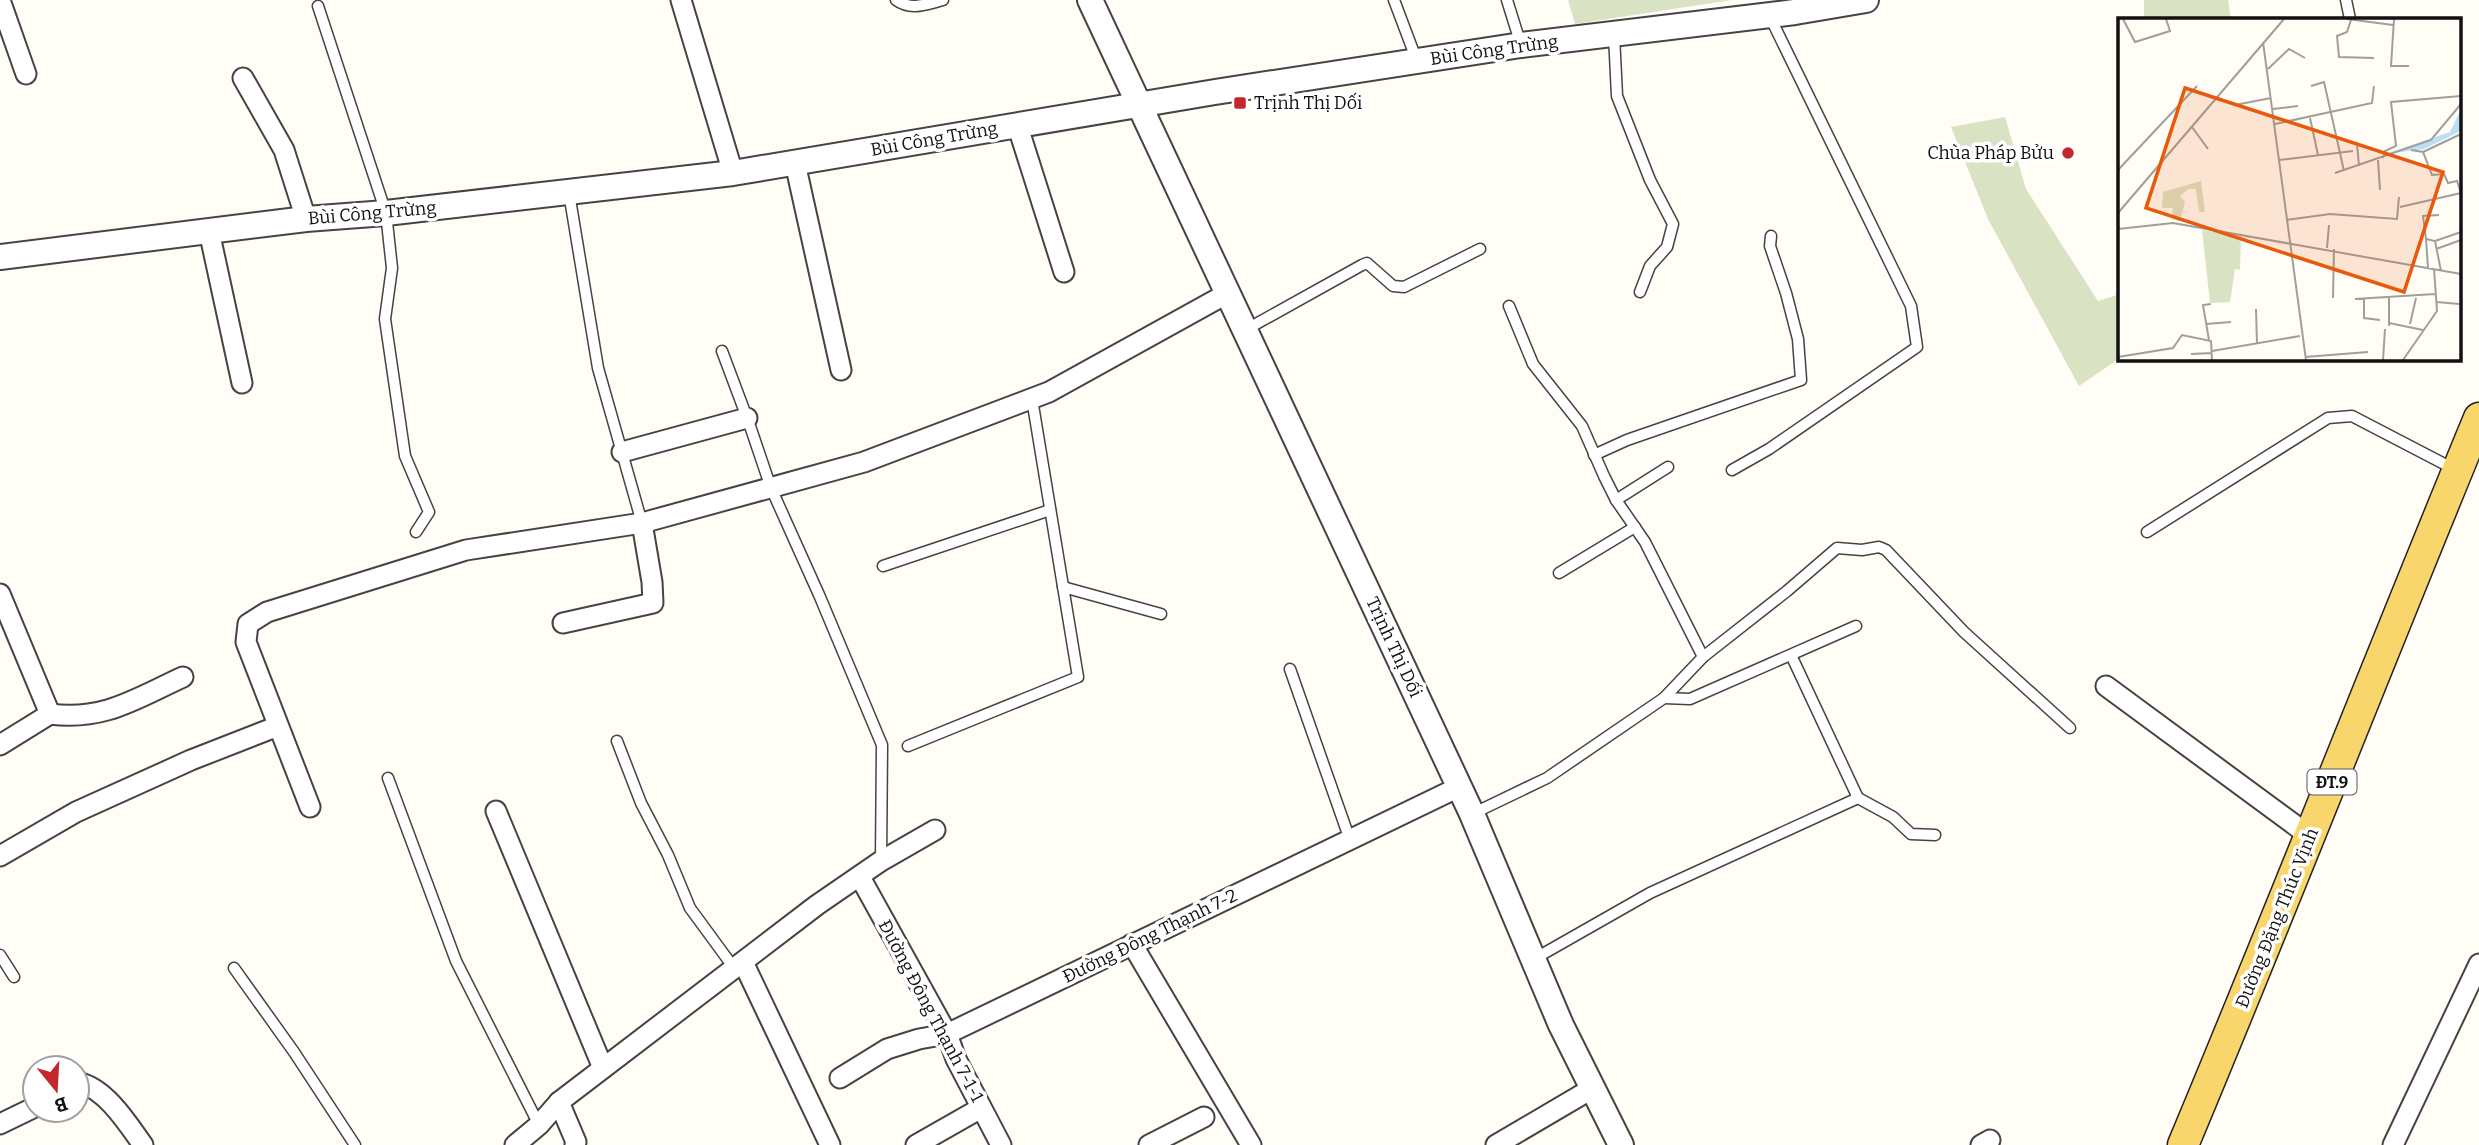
<svg xmlns="http://www.w3.org/2000/svg" width="2479" height="1145" font-family="Bitter,serif">
<style>
.cemetery{fill:#d9e3c4}
.lines{fill:none;stroke-linecap:round;stroke-linejoin:round}
.service-casing{stroke:#444;stroke-width:13}
.minor-casing{stroke:#444;stroke-width:23}
.tertiary-casing{stroke:#444;stroke-width:28}
.primary-casing{stroke:#222;stroke-width:33}
.service{stroke:#fff;stroke-width:10}
.minor{stroke:#fff;stroke-width:19}
.tertiary{stroke:#fff;stroke-width:24}
.primary{stroke:#f9d66b;stroke-width:30}
.poi-dot{fill:#c4262e;stroke:#fff;stroke-width:2.5}
.labels{text-anchor:middle;stroke-width:7;stroke-linejoin:round;paint-order:stroke}
.shield{fill:#fff;stroke:#585858;stroke-width:2}
.shield-label{font-size:16px;font-weight:bold;fill:#111}
.street-label{font-size:18px;fill:#111;stroke:#fff}
.poi-label{font-size:18px;fill:#111;stroke:#fff;text-anchor:start}
.inset-road{fill:none;stroke:#a09f9a;stroke-width:2}
.view{fill:#e8590c;fill-opacity:0.15;stroke:#e8590c;stroke-width:3.5}
.inset-edge{fill:none;stroke:#111;stroke-width:3.5}
</style>
<rect width="100%" height="100%" fill="#fffdf5"/>
<!-- cemetery -->
<g class="cemetery">
<path d="M1568,0H1732L1575,24Z"/>
<path d="M2144,0H2228L2231,19H2144Z"/>
<path d="M2005,117L2026,189L2098,301L2120,294V358L2079,386L1988,219L1951,127Z"/>
</g>
<g class="lines">
<defs>
<g id="service">
<path d="M896,0C911,11 927,4 943,0"/>
<path d="M1394,0L1417,61"/>
<path d="M1507,0L1521,45"/>
<path d="M2346,0L2350,19"/>
<path d="M318,6L386,213L392,268L385,319L405,456L429,512L416,532"/>
<path d="M1614,35L1617,96L1650,180L1673,224L1667,247L1650,266L1640,292"/>
<path d="M569,193L598,368L642,523"/>
<path d="M1509,306L1533,364L1582,426L1604,476L1616,500L1645,542L1703,657"/>
<path d="M1247,329L1362,265L1367,263L1393,286L1404,287L1480,249"/>
<path d="M722,351L749,423L771,488L820,597L882,745L881,860"/>
<path d="M1594,455L1627,440L1801,380L1798,339L1786,293L1770,246L1771,236"/>
<path d="M1732,470L1769,449L1917,347L1911,306L1769,15"/>
<path d="M1616,500L1668,467"/>
<path d="M2147,532L2328,418L2352,416L2454,469"/>
<path d="M883,566L1050,510"/>
<path d="M1559,573L1635,527"/>
<path d="M1063,587L1161,614"/>
<path d="M1791,655L1858,798"/>
<path d="M1290,669L1350,840"/>
<path d="M1664,698L1690,699L1856,626"/>
<path d="M617,741L641,803L668,855L690,908L734,968"/>
<path d="M908,746L1078,677L1032,399"/>
<path d="M388,778L456,961L539,1125"/>
<path d="M1472,814L1547,778L1664,698L1703,657L1787,591L1837,548L1862,550L1879,547L1886,550L1964,632L2070,728"/>
<path d="M0,955L14,977"/>
<path d="M1534,959L1650,893L1858,798L1893,817L1911,834L1935,835"/>
<path d="M234,968L294,1052L355,1145"/>
</g>
<g id="minor">
<path d="M0,0L26,74"/>
<path d="M681,0L733,173"/>
<path d="M243,78L284,150L306,219"/>
<path d="M1017,124L1064,272"/>
<path d="M795,163L841,370"/>
<path d="M209,231L242,383"/>
<path d="M622,452L747,418"/>
<path d="M0,594L50,714L0,745"/>
<path d="M563,623L653,603L652,582L642,523"/>
<path d="M2106,686L2311,837"/>
<path d="M50,714C104,721 135,699 183,677"/>
<path d="M310,807L246,642L248,624L267,612L466,550L642,523L864,462L1049,392L1228,293"/>
<path d="M496,811L603,1068"/>
<path d="M0,856L76,812L191,760L278,726"/>
<path d="M860,877L947,1034L956,1059L1001,1145"/>
<path d="M1132,944L1251,1145"/>
<path d="M743,962L830,1145"/>
<path d="M840,1078L887,1049L919,1039L947,1034L1459,787"/>
<path d="M77,1085L80,1083C106,1089 128,1124 143,1145"/>
<path d="M559,1102L576,1142L575,1145"/>
<path d="M0,1124L35,1107"/>
<path d="M515,1145L539,1125L559,1102L817,905L881,861L935,830"/>
<path d="M916,1145L981,1108"/>
<path d="M1149,1145L1204,1117"/>
<path d="M1496,1145L1593,1088"/>
<path d="M1981,1145L1990,1140"/>
<path d="M2393,1145L2479,964"/>
</g>
<g id="tertiary">
<path d="M1090,0L1472,814L1561,1025L1621,1145"/>
<path d="M0,257L306,219L386,213L733,173L1215,92L1521,45L1795,12L1866,0"/>
</g>
<path id="primary" d="M2183,1145C2284,904 2379,660 2479,418"/>
</defs>
<!-- service casing -->
<use href="#service" class="service-casing"/>
<!-- minor casing -->
<use href="#minor" class="minor-casing"/>
<!-- tertiary casing -->
<use href="#tertiary" class="tertiary-casing"/>
<!-- primary casing -->
<use href="#primary" class="primary-casing"/>
<!-- service -->
<use href="#service" class="service"/>
<!-- minor -->
<use href="#minor" class="minor"/>
<!-- tertiary -->
<use href="#tertiary" class="tertiary"/>
<!-- primary -->
<use href="#primary" class="primary"/>
</g>
<!-- markers -->
<g class="poi-dot">
<rect x="1233" y="96" width="14" height="14" rx="3.5"/>
<circle cx="2068" cy="153" r="7"/>
</g>
<g class="labels">
<!-- shield labels -->
<rect class="shield" x="2307.5" y="769.5" width="49" height="25" rx="5"/>
<g class="shield-label">
<text x="2332" y="788">ĐT.9</text>
</g>
<!-- street labels -->
<g class="street-label">
<text transform="translate(1494 50) rotate(-8)" y="6">Bùi Công Trừng</text>
<text transform="translate(934 139) rotate(-10)" y="6">Bùi Công Trừng</text>
<text transform="translate(372 213) rotate(-5)" y="6">Bùi Công Trừng</text>
<text transform="translate(1394 647) rotate(65)" y="6">Trịnh Thị Dối</text>
<text transform="translate(2277 918) rotate(-68)" y="6">Đường Đặng Thúc Vịnh</text>
<text transform="translate(1150 936) rotate(-26)" y="6">Đường Đông Thạnh 7-2</text>
<text transform="translate(931 1011) rotate(62)" y="6">Đường Đông Thạnh 7-1-1</text>
</g>
<!-- poi labels -->
<g class="poi-label">
<text x="1254" y="109">Trịnh Thị Dối</text>
<text x="2054" y="159" text-anchor="end">Chùa Pháp Bửu</text>
</g>
</g>
<!-- overview -->
<g transform="translate(2118 18)">
<rect width="343" height="343" fill="#fffdf5"/>
<path d="M83,163L87,194H81L78,171H70L62,178L67,184L62,203L53,201L55,190H44L45,174ZM84,212L123,218L122,252L117,251L112,284L92,285Z" fill="#d9e3c4"/>
<path d="M343,91V113L306,131L267,136L332,114Z" fill="#b9e0f7"/>
<path class="inset-road" d="M5,1L17,24L52,13L48,1M229,1L275,7M276,1L273,48H291M233,2L229,14L219,18L221,39L256,40M145,24L188,342M150,51L171,31L187,40M193,68L206,64L226,153M117,87L153,80M155,91L180,88M192,100L200,137M157,106L254,85L256,68M74,109L90,131M239,126L241,148M305,134L343,116M265,140L267,133L278,128L273,84L343,78M161,142L235,133M260,142L262,172M0,152L79,68M217,155L313,122L343,86M282,189L343,175L339,163L330,165L326,156L314,157L305,134L293,132M0,195L166,1M321,197L305,198L308,221L317,223L323,253M168,202L212,196L279,201L281,179M0,211L55,205L343,256M308,221L310,250M317,223L343,214M209,230L211,207M318,231L343,222M215,280L216,231M237,281L317,276M246,281V300L262,302M319,284L341,286M138,291L139,326M271,305L305,312M88,306L113,304M292,306L298,280M271,308V280M91,322L85,287L93,286M94,333L182,318M73,336L94,335M0,339L55,330L64,317L93,323L94,342M187,339L250,334M265,342L267,311M285,342L319,293L316,251"/>
<path class="view" d="M67,70L325,154L286,274L28,190Z"/>
<rect width="343" height="343" class="inset-edge"/>
</g>
<!-- north arrow -->
<g transform="translate(56 1089) rotate(162)"><circle r="33" fill="#ffffff" stroke="#a0a0a0" stroke-width="2"/>
<path d="M0-5L12 26L0 18L-12 26Z" fill="#c4262e"/>
<text y="-10" font-size="19" font-weight="bold" text-anchor="middle" fill="#111111">B</text>
</g>
</svg>
